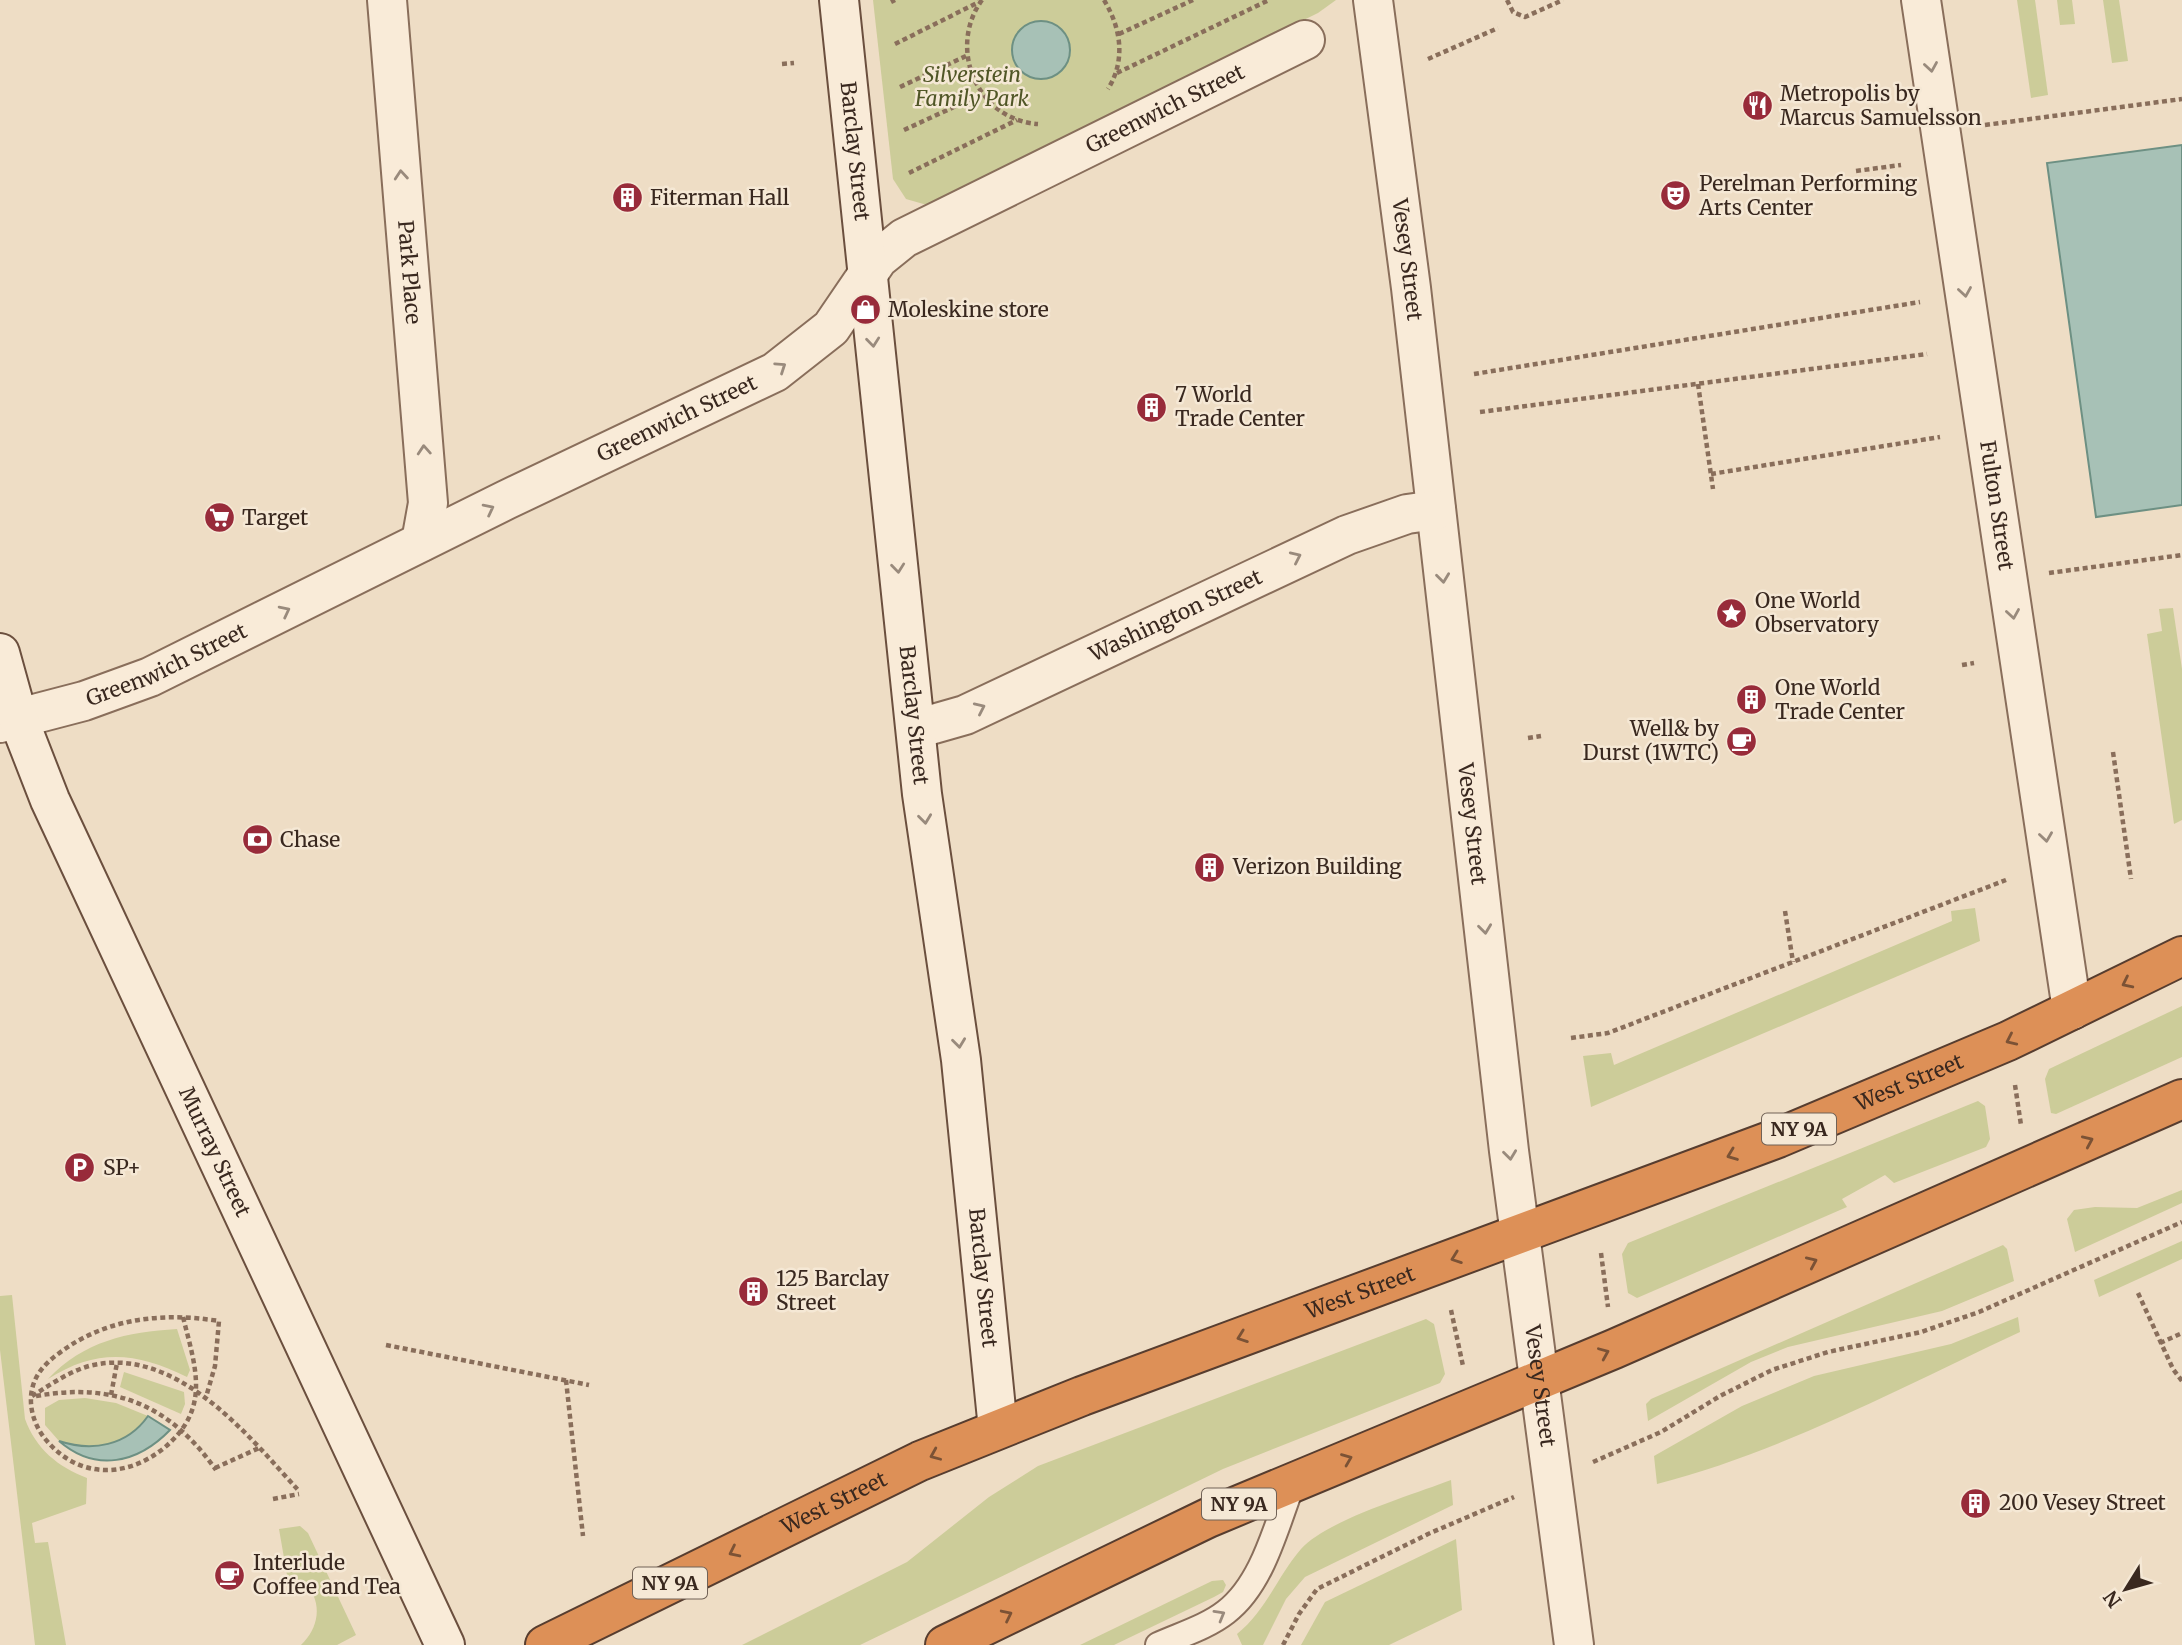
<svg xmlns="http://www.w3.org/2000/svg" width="2182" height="1645" font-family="Merriweather,serif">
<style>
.green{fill:#cc9}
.water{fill:#a7c1b6;stroke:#6d9083;stroke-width:2}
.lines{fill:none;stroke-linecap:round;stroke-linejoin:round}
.lane-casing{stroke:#896e5b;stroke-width:28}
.street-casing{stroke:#896e5b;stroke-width:42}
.secondary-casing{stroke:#6b4f3e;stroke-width:42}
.highway-casing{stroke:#573d2f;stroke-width:42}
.path{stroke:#896e5b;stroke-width:4.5;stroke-dasharray:5 3.5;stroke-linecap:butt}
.lane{stroke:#f9ebd8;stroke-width:24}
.street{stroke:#f9ebd8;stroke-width:38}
.secondary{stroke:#f9ebd8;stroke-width:38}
.highway{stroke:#dd9057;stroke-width:38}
.oneway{stroke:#998a7c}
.oneway2{stroke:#7b5235}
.labels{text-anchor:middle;stroke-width:5;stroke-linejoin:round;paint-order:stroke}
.shield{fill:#f5e8d5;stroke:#716256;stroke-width:2}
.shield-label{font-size:19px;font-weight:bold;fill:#39281f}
.park-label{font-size:21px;font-style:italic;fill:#505626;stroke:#f5e8d5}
.poi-label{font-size:21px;fill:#39281f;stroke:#f5e8d5;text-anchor:start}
.street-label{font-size:21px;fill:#39281f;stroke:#f5e8d5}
</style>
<rect width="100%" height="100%" fill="#eeddc5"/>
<!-- green -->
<g class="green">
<path d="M873,0H1336L1318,13L927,205L906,199L893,179Z"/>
<path d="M2017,0H2035L2048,95L2031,98Z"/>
<path d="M2057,0H2072L2075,24L2060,25Z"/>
<path d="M2103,0H2119L2128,61L2112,63Z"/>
<path d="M2173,608L2182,669V820L2174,824L2147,634L2162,631L2159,609Z"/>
<path d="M1975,908L1980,941L1591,1107L1583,1056L1611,1053L1614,1065L1952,921L1951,911Z"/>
<path d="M2182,1006V1057L2056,1114L2051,1113L2045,1079L2049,1069Z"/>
<path d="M1978,1101L1985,1106L1990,1139L1986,1147L1894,1183L1885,1175L1842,1199L1847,1207L1637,1298L1628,1293L1622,1254L1628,1243Z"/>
<path d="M2182,1190V1203L2075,1252L2067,1219L2074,1210L2095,1207L2137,1208Z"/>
<path d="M2182,1241V1259L2099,1297L2094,1280Z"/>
<path d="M2003,1245L2007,1249L2014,1281L1942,1311L1788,1347L1751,1362L1648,1421L1646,1404L1651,1399Z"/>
<path d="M12,1295L25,1419C36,1449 58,1467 87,1478L86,1504L32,1523L35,1543L48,1542L66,1645H35L0,1350V1296Z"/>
<path d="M2018,1317L2020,1332C1902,1387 1784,1451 1657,1484L1654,1456L1742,1406L1814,1376L1951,1344Z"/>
<path d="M1426,1319L1434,1324L1445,1374L1440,1383L1223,1469L860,1645H742L907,1562L989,1497L1038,1466Z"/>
<path d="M177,1329L190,1370L187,1377C136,1352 97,1348 48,1379C84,1341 127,1332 177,1329Z"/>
<path d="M124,1372L184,1392L185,1404L181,1414L120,1387Z"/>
<path d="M85,1398L116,1403L148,1416C127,1446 92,1452 59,1441L45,1425V1408L59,1400Z"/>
<path d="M1451,1480L1453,1505L1305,1577L1286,1599L1263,1645H1242L1237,1634C1266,1611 1277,1577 1301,1549C1327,1520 1412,1495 1451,1480Z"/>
<path d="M300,1526L308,1533L356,1635L337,1645H301C319,1628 323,1603 306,1584L288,1581L279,1529Z"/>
<path d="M1456,1539L1462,1610L1389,1645H1301L1325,1602Z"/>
<path d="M1223,1580L1226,1585L1223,1592L1214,1597L1114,1645H1080L1212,1581Z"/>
</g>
<!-- water -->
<g class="water">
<circle cx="1041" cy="50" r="29"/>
<path d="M2182,145V505L2096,517L2047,163Z"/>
<path d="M148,1416L170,1430C138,1463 96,1473 59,1441C92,1452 127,1446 148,1416Z"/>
</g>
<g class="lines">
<defs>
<path id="lane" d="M1158,1645C1180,1635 1207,1627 1226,1612C1264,1583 1277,1522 1294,1480"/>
<g id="street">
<path id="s1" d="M387,0L428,503L421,542"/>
<path id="s2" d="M1373,0L1411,288L1509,1151L1574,1645"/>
<path id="s3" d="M1921,0L2072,1010"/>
<path id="s4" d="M0,723L84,701L150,677L506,500L775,372L831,328L878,259L904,238L1305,40"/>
<path id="s5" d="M916,729L965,715L1347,535L1407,514L1436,510"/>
</g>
<g id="secondary">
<path id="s6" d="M839,0L922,794L961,1060L998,1429"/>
<path id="s7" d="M0,653L18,718L50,800L445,1645"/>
</g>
<g id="highway">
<path id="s8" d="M545,1645L920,1461L1082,1396L1778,1138L2008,1041L2182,956"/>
<path d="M945,1645L1208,1518L1614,1349L2182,1099"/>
</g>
</defs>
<!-- lane casing -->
<use href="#lane" class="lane-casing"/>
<!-- street casing -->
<use href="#street" class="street-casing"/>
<!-- secondary casing -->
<use href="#secondary" class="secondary-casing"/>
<!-- highway casing -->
<use href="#highway" class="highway-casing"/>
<!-- path -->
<g class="path">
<path d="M982,0C947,48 977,120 1038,124"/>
<path d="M1104,0C1121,28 1126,60 1108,89"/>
<path d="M1507,0L1513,12L1525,17L1563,0"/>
<path d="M891,2L895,0"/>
<path d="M1119,34L1193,0"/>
<path d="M895,44L979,2"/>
<path d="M1428,59L1498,28"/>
<path d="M782,64L794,63"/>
<path d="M1117,73L1269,0"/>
<path d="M900,87L966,56"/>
<path d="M1985,125L2182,99"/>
<path d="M904,130L982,94"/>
<path d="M1856,171L1901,165"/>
<path d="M909,173L1017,120"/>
<path d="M1474,374L1920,302"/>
<path d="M1698,384L1713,489"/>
<path d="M1480,412L1927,354"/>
<path d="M1711,474L1940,437"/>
<path d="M2049,573L2182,555"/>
<path d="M1962,665L1974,663"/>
<path d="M1528,738L1541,736"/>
<path d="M2113,752L2131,879"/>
<path d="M1785,911L1793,962"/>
<path d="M1571,1038L1608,1033L2006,880"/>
<path d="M2015,1085L2021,1125"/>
<path d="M1601,1253L1608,1307"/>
<path d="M2138,1293L2173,1369L2182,1381"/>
<path d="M1451,1310L1463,1366"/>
<path d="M183,1317C196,1369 211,1409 164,1448C127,1478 79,1479 47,1441C37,1430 30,1413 31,1397C32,1378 43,1365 58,1354C105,1318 162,1312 219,1321L215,1366L206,1397"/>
<path d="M2160,1343L2180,1334"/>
<path d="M386,1345L589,1385"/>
<path d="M566,1380L583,1536"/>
<path d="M111,1395L117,1363"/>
<path d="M32,1396C50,1385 68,1372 89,1366C175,1344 248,1435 298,1490"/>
<path d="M36,1396C115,1382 170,1405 216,1470"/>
<path d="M1593,1462L1661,1432L1720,1396L1772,1370L1828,1352L1921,1332L1979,1312L2182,1222"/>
<path d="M215,1468L259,1448"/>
<path d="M273,1499L299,1494"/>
<path d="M1283,1645L1299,1614L1317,1589L1428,1534L1514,1497"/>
</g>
<!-- lane -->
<use href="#lane" class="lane"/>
<!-- street -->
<use href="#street" class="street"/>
<!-- secondary -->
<use href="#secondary" class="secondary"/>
<!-- highway -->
<use href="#highway" class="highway"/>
</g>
<!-- one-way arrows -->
<defs><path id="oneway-chevron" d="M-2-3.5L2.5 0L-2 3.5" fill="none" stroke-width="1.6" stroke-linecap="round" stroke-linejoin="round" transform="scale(1.75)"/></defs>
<g class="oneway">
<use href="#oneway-chevron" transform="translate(1931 67) rotate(81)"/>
<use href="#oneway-chevron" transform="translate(401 175) rotate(-95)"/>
<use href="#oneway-chevron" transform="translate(1965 292) rotate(81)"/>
<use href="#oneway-chevron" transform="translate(873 342) rotate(84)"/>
<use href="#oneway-chevron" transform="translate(781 367) rotate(-34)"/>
<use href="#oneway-chevron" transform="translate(424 450) rotate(-94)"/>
<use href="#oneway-chevron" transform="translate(489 509) rotate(-27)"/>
<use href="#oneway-chevron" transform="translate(1296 557) rotate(-25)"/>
<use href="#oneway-chevron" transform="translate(898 568) rotate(84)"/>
<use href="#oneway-chevron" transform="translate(1443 578) rotate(83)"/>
<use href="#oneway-chevron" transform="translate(285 611) rotate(-27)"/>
<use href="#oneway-chevron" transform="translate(2013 614) rotate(81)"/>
<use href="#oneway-chevron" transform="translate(980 708) rotate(-25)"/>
<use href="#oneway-chevron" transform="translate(925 819) rotate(83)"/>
<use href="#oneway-chevron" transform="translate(2046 837) rotate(82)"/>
<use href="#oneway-chevron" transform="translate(1485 929) rotate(83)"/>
<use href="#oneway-chevron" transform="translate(959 1043) rotate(83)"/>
<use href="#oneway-chevron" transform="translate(1510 1155) rotate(83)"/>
<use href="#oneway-chevron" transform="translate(1220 1615) rotate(-30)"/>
</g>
<g class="oneway2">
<use href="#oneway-chevron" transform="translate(2127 983) rotate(154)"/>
<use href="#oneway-chevron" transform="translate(2011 1040) rotate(155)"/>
<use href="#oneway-chevron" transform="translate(2088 1141) rotate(-24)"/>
<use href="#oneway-chevron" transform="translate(1732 1155) rotate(159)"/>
<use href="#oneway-chevron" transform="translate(1456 1258) rotate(160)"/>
<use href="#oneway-chevron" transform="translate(1812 1262) rotate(-24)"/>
<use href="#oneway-chevron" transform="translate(1242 1337) rotate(160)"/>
<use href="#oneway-chevron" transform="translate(1604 1353) rotate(-23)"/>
<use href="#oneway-chevron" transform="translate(935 1455) rotate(157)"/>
<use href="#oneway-chevron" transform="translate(1347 1459) rotate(-22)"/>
<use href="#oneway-chevron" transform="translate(734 1552) rotate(154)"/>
<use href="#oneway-chevron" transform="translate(1007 1615) rotate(-26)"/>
</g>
<!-- icons -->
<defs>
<symbol id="restaurant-disc" viewBox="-11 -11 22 22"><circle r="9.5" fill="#982b3a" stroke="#f5e8d5"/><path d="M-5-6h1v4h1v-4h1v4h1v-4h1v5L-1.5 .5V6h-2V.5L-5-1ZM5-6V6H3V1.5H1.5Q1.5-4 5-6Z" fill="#fff"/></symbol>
<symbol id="theatre-disc" viewBox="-11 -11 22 22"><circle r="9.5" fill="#982b3a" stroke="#f5e8d5"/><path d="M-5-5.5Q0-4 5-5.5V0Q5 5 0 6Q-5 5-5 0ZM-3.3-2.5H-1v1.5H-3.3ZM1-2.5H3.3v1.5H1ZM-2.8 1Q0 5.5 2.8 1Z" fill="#fff"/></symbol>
<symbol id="building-disc" viewBox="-11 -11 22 22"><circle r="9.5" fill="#982b3a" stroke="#f5e8d5"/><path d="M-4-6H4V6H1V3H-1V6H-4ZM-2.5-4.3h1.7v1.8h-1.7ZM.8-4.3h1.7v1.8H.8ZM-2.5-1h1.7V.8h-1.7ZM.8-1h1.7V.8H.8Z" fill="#fff"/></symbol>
<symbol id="shop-disc" viewBox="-11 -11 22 22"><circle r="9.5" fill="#982b3a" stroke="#f5e8d5"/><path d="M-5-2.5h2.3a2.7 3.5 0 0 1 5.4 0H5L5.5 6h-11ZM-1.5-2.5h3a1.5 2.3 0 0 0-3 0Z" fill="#fff"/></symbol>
<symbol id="supermarket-disc" viewBox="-11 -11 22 22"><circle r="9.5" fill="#982b3a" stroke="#f5e8d5"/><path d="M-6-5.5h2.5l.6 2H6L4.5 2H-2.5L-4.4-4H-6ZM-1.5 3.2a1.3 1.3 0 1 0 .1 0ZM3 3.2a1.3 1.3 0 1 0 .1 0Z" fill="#fff"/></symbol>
<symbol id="sight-disc" viewBox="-11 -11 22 22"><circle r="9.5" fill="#982b3a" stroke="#f5e8d5"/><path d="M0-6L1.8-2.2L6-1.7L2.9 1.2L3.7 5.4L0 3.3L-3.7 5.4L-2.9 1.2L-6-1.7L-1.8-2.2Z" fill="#fff"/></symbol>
<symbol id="cafe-disc" viewBox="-11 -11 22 22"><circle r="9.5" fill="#982b3a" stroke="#f5e8d5"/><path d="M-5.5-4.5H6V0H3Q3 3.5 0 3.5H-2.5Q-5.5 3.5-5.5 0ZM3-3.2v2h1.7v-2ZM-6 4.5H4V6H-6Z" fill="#fff"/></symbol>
<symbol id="bank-disc" viewBox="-11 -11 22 22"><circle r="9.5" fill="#982b3a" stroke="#f5e8d5"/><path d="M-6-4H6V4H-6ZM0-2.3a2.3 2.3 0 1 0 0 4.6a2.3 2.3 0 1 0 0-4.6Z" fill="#fff"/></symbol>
<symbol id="parking-disc" viewBox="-11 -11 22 22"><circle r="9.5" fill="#982b3a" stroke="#f5e8d5"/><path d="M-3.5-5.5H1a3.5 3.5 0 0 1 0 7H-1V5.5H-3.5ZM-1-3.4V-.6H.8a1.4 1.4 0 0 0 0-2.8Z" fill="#fff"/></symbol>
</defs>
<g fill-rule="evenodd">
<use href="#restaurant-disc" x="1740" y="88" width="35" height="35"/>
<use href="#theatre-disc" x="1658" y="178" width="35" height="35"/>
<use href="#building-disc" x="610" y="180" width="35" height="35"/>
<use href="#shop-disc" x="848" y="292" width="35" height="35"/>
<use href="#building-disc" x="1134" y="390" width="35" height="35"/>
<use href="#supermarket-disc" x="202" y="500" width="35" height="35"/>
<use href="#sight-disc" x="1714" y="596" width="35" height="35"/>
<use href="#building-disc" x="1734" y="682" width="35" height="35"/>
<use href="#cafe-disc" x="1724" y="724" width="35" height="35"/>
<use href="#bank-disc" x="240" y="822" width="35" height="35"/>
<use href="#building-disc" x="1192" y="850" width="35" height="35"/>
<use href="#parking-disc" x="62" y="1150" width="35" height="35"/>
<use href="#building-disc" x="736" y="1274" width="35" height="35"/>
<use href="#building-disc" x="1958" y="1486" width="35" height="35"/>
<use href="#cafe-disc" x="212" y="1558" width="35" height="35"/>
</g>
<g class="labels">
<!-- shield labels -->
<g class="shield">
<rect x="1762" y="1113.5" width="74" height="31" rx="5"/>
<rect x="1202" y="1488.5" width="74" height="31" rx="5"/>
<rect x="633" y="1567.5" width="74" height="31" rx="5"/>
</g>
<g class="shield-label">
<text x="1799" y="1136">NY 9A</text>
<text x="1239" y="1511">NY 9A</text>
<text x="670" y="1590">NY 9A</text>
</g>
<!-- park labels -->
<g class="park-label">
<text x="972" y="82">Silverstein<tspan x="972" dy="24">Family Park</tspan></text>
</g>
<!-- poi labels -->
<g class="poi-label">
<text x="1780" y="101">Metropolis by<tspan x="1780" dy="24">Marcus Samuelsson</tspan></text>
<text x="1699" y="191">Perelman Performing<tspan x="1699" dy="24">Arts Center</tspan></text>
<text x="650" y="205">Fiterman Hall</text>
<text x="888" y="317">Moleskine store</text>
<text x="1175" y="402">7 World<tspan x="1175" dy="24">Trade Center</tspan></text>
<text x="242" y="525">Target</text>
<text x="1755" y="608">One World<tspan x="1755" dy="24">Observatory</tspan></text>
<text x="1775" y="695">One World<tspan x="1775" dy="24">Trade Center</tspan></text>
<text x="1719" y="736" text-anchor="end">Well&amp; by<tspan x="1719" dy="24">Durst (1WTC)</tspan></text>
<text x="280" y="847">Chase</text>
<text x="1233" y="874">Verizon Building</text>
<text x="103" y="1175">SP+</text>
<text x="776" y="1286">125 Barclay<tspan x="776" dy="24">Street</tspan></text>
<text x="1999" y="1510">200 Vesey Street</text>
<text x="253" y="1570">Interlude<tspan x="253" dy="24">Coffee and Tea</tspan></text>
</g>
<!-- street labels -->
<g class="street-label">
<text dy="7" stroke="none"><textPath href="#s4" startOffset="1332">Greenwich Street</textPath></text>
<text dy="7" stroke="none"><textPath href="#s6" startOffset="152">Barclay Street</textPath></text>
<text dy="7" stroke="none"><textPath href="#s2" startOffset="262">Vesey Street</textPath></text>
<text dy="7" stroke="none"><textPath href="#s1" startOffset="273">Park Place</textPath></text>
<text dy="7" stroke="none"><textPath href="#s4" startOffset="744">Greenwich Street</textPath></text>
<text dy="7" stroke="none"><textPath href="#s3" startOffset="511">Fulton Street</textPath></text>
<text dy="7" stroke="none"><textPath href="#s5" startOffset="284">Washington Street</textPath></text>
<text dy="7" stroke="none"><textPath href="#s4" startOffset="177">Greenwich Street</textPath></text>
<text dy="7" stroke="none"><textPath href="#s6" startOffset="719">Barclay Street</textPath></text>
<text dy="7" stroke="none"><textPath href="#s2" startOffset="830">Vesey Street</textPath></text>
<text dy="7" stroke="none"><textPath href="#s8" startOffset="1477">West Street</textPath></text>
<text dy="7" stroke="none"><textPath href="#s7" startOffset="544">Murray Street</textPath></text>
<text dy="7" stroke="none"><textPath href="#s6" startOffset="1286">Barclay Street</textPath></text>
<text dy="7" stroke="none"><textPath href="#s8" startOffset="889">West Street</textPath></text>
<text dy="7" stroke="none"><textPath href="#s2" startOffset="1396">Vesey Street</textPath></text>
<text dy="7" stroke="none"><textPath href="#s8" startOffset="322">West Street</textPath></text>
</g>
</g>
<!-- north arrow -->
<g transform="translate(2126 1589) rotate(233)" stroke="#f5e8d5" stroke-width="5" paint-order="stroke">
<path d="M0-5L12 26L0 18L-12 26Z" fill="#39281f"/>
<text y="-10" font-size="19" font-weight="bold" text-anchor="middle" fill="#39281f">N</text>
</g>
</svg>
